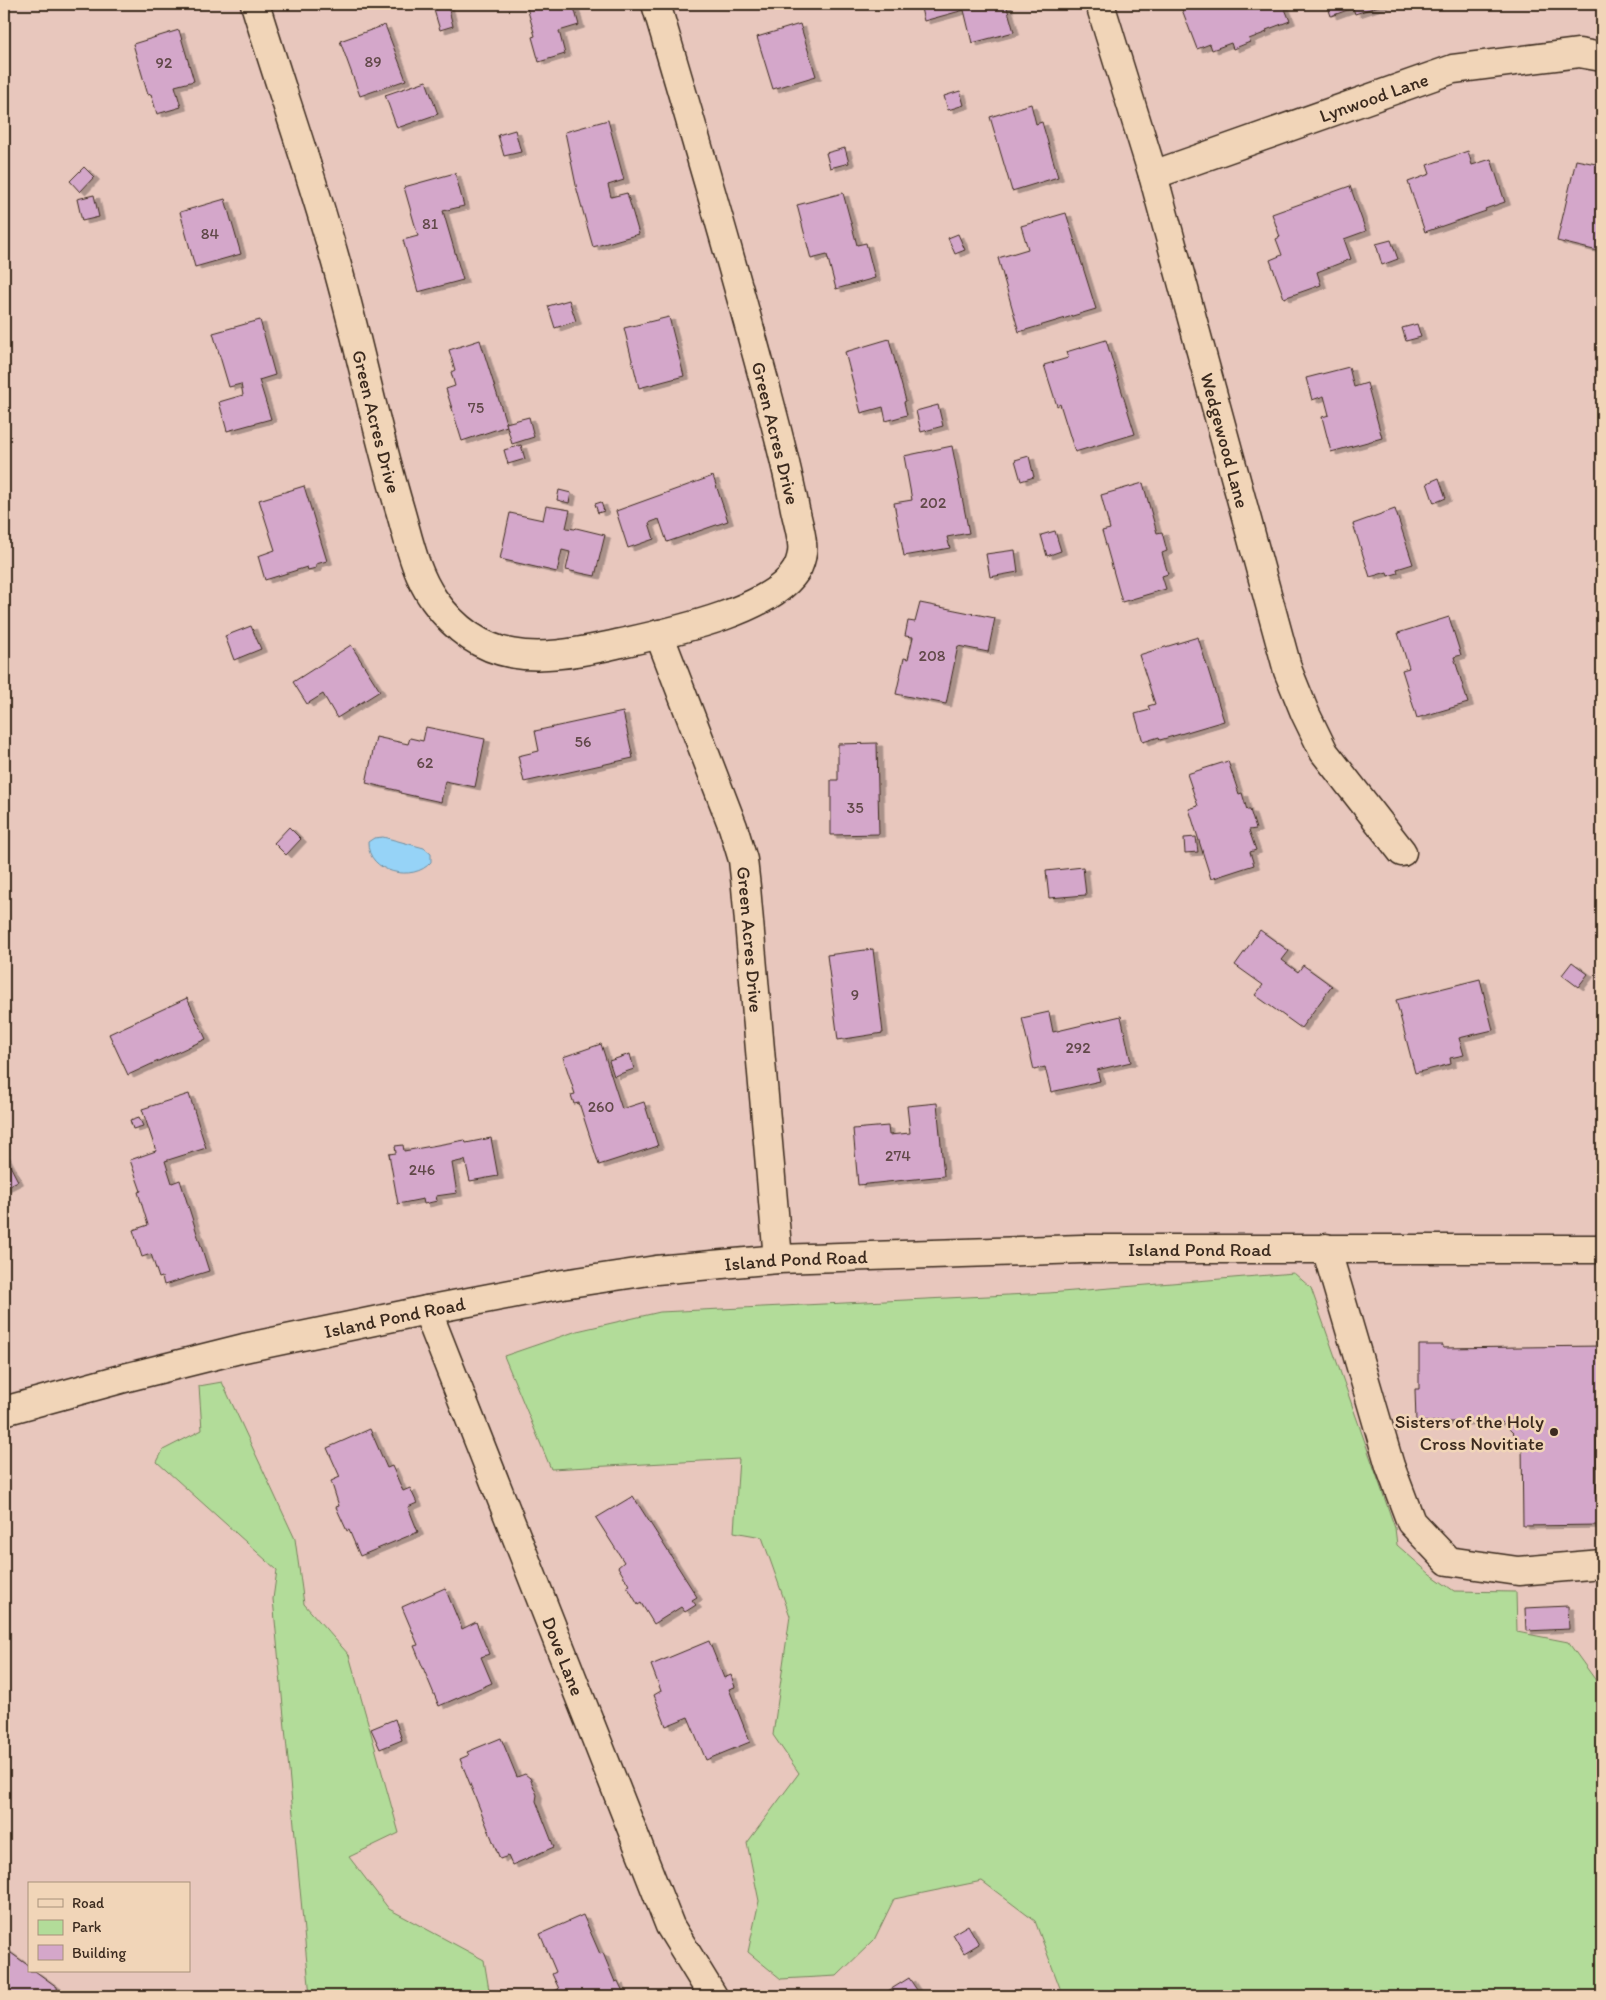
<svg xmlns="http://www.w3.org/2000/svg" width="1606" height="2000" font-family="Itim,sans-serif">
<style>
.green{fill:#b2dc99;stroke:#76835c}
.water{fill:#96d3f7;stroke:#728fa0}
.building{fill:#d4a7ca;stroke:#3b2a1e;filter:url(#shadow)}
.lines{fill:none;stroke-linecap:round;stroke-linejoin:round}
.minor-casing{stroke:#3b2a1e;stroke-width:31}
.minor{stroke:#f1d5b8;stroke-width:28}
.poi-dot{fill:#3b2a1e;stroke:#f1d5b8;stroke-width:2}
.labels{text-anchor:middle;stroke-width:5;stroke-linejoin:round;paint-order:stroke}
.number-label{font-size:16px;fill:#614949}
.street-label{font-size:19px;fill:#3b2a1e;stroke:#f1d5b8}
.poi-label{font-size:19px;fill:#3b2a1e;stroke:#f1d5b8;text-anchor:end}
</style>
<defs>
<filter id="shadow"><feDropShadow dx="5.5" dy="3" stdDeviation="0" flood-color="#0004"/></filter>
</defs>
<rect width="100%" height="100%" fill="#e8c7bd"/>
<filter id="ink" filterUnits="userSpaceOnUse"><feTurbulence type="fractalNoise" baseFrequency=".02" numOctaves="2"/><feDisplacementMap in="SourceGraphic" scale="10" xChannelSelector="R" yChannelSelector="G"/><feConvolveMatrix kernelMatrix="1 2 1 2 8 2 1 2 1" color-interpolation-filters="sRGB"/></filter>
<g filter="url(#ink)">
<!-- green -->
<g class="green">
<path d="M1294,1273L1311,1288L1395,1528L1397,1545L1430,1574L1454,1591L1516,1592L1517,1632L1568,1642L1602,1689V1996H1063L1035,1921L982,1881L894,1899L874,1940L837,1976L781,1979L748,1952L759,1901L747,1843L799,1773L773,1735L790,1616L762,1537L734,1532L739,1459L551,1469L504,1356L577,1331L660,1312L1049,1293Z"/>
<path d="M222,1382L295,1539L304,1604L349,1655L399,1833L349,1857L389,1909L484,1960L490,1996H310L273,1599L277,1570L157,1462L163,1450L202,1430L199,1386Z"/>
</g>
<!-- water -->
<path class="water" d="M383,837L424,848L431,854V862C414,883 367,873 368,842L374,838Z"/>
<!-- building -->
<g class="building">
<path d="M526,4H573L579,25L559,31L565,54L539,62L532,37L535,36Z"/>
<path d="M920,4H1006L1014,32L972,43L964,10L924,21Z"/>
<path d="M1189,4H1283L1290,21L1266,30L1267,32L1249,39L1250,42L1233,49L1231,43L1212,50L1210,44L1197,49L1181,7Z"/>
<path d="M1327,4H1385L1355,14L1353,8L1331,16Z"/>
<path d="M448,6L453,26L440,30L434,10Z"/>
<path d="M800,24L816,76L773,89L757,37Z"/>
<path d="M385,25L406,80L360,96L340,41Z"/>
<path d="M179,30L194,81L175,86L181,107L157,114L151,94L148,95L133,44Z"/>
<path d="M426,81L438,114L397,128L385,95Z"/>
<path d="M960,91L964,105L948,110L944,96Z"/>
<path d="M1031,104L1036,124L1042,122L1058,177L1012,191L990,117Z"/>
<path d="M608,120L624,180L608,185L611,197L627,193L639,234L593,247L577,190L565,132Z"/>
<path d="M515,130L521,152L504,156L498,135Z"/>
<path d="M845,148L849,163L830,168L826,153Z"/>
<path d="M1468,151L1472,165L1491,159L1505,202L1485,209L1486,211L1425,232L1408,182L1430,174L1427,165Z"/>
<path d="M1576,160L1601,165L1602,162V252L1557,241Z"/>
<path d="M84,167L94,177L80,192L70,181Z"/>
<path d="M455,173L464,206L443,211L463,280L418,292L403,240L418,236L404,187Z"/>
<path d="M1350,186L1366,231L1344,239L1351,259L1317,272L1321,285L1284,298L1270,260L1282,255L1276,239L1280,237L1272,214Z"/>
<path d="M843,193L857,245L866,243L875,278L836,289L827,255L811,259L797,205Z"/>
<path d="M94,195L99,217L82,221L77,199Z"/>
<path d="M225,199L241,254L195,267L180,212Z"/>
<path d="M1066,213L1096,309L1019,332L998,258L1028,249L1021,226Z"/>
<path d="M958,234L965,250L955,254L948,238Z"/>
<path d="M1391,240L1398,259L1382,265L1376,244Z"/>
<path d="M569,300L576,321L555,328L548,306Z"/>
<path d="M669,317L684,376L639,388L624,328Z"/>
<path d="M260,320L275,375L259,380L271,419L227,431L219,402L243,395L241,384L229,387L213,333Z"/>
<path d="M1417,324L1421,337L1406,341L1402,328Z"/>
<path d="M889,339L906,401L904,402L907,415L886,421L883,407L861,413L845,352Z"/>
<path d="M480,340L507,426L462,441L446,389L455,386L451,372L455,370L449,350Z"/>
<path d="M1106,340L1135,434L1075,452L1060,404L1057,406L1044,365L1068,358L1066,352Z"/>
<path d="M1349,367L1354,387L1367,383L1382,438L1331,452L1322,417L1329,415L1324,396L1312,400L1306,378Z"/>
<path d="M938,405L943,426L921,432L916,411Z"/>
<path d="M529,417L534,437L512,444L506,423Z"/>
<path d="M521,445L525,459L508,464L504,450Z"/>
<path d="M952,446L969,533L947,537L950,548L904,556L894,503L912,500L904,456Z"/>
<path d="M1029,456L1034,477L1021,481L1015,460Z"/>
<path d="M713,476L728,521L667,542L659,519L649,523L654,539L628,548L616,511Z"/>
<path d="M1439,478L1446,498L1434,503L1427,483Z"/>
<path d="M1143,483L1157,533L1162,532L1167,551L1162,553L1168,574L1162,576L1166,589L1122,602L1102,531L1110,529L1101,495Z"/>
<path d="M304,486L327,561L316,564V568L308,570L307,567L265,580L258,556L275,550L259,500Z"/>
<path d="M559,490L571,493L569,503L557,500Z"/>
<path d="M601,502L604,511L598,513L595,504Z"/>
<path d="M546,506L570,510L566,528L575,529L576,528L605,535L595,576L566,570L570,552L562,550L557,572L500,559L510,513L543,520Z"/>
<path d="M1395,509L1413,564L1397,569L1398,573L1388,576L1387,572L1370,577L1353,524Z"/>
<path d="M1055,531L1061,551L1047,556L1041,535Z"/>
<path d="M1015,550L1018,572L990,577L986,554Z"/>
<path d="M920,603L995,618L988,652L958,646L946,704L896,694L904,658L908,659L913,637L905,636L908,621L915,622Z"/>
<path d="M1449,617L1461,655L1454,657L1468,703L1417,718L1402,670L1409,668L1398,633Z"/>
<path d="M251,626L261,649L234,660L225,636Z"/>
<path d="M1198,637L1224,721L1160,740L1159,737L1143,742L1135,714L1150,710L1148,706L1155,704L1139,655Z"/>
<path d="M351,645L380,691L337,718L323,694L307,704L293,682Z"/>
<path d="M623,712L633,758L524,782L518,756L539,751L535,731Z"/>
<path d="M426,727L485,739L475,787L445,781L441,802L400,793V791L366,783L376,737L408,744L410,738L423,741Z"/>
<path d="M877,743L879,834L831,835V780H838V744Z"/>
<path d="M1228,761L1239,794L1242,793L1247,810H1250L1256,829L1249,830L1256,850L1250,852L1254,865L1211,879L1189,809L1198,806L1187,774Z"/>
<path d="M289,827L301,839L286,855L274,843Z"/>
<path d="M1196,837L1198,852L1185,853L1184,838Z"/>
<path d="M1083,867L1086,895L1049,898L1046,871Z"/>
<path d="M1260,930L1289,951L1282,960L1298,972L1303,965L1332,986L1301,1028L1255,995L1263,985L1235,965Z"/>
<path d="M873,949L883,1033L838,1040L827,955Z"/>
<path d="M1572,962L1588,974L1578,987L1562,975Z"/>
<path d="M1480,979L1493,1030L1459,1038L1464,1055L1450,1058L1451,1064L1415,1073L1396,1000Z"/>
<path d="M187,998L206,1039L128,1075L109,1034Z"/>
<path d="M1049,1012L1053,1032L1121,1016L1131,1062L1097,1070L1100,1081L1051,1092L1045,1067L1034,1070L1022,1018Z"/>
<path d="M601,1044L622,1109L644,1102L658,1146L599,1165L579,1103L574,1104L571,1095L575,1094L563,1057Z"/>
<path d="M630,1054L634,1069L614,1076L609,1061Z"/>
<path d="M189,1094L206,1148L165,1161L172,1183L180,1180L209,1271L164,1285L162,1277L159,1278L151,1254L142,1257L133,1230L148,1225L138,1192L141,1191L130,1160L156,1151L142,1109Z"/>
<path d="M937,1103L944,1176L858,1185L853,1129L888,1126L889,1135L910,1133L907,1106Z"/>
<path d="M139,1117L143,1126L133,1129L130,1120Z"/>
<path d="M491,1138L498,1176L470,1181L465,1160L452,1163L457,1193L436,1196L437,1201L424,1204L423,1199L398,1204L389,1154L396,1153L395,1146L403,1145L404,1151L465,1140L466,1143Z"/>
<path d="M4,1154L18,1181L4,1188Z"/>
<path d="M1419,1345H1443V1348L1602,1346V1423H1596V1499H1602V1525L1523,1526L1522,1442L1502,1422H1416L1415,1389H1419Z"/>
<path d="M370,1429L387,1468L392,1466L403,1491L410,1488L417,1503L408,1507L418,1532L360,1556L349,1530L347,1531L336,1507L339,1506L331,1481L340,1477L327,1448Z"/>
<path d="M633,1496L697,1597L692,1600L696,1605L685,1612L681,1607L654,1624L641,1603L638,1605L627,1586L629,1585L618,1567L624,1562L596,1518Z"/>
<path d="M445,1588L462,1629L476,1622L489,1654L481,1657L492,1683L439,1706L414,1646L418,1645L402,1607Z"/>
<path d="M1568,1606L1569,1629L1526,1631L1525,1608Z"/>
<path d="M709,1641L724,1678L731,1675L735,1687L729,1689L750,1742L706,1760L688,1717L666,1726L654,1695L661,1691L651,1665Z"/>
<path d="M395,1719L402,1740L380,1749L371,1729Z"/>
<path d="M501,1738L517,1777L525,1774L530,1778L537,1795L536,1801L554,1847L512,1865L508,1856L500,1859L460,1759L469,1755L467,1752Z"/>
<path d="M583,1915L600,1954L603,1953L615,1982L618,1981L625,1996H550L549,1993L559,1989L552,1974L556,1972L540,1934Z"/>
<path d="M968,1925L979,1944L964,1953L953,1934Z"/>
<path d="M4,1948L29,1966V1971H35L57,1987L58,1996H4Z"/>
<path d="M909,1978L921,1996H880Z"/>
</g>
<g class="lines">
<defs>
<g id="minor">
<path id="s1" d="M255,4C281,89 311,173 335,259C359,342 375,427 400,510C409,541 415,573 434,600C481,666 537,661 608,646C656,635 775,613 798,567C801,560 803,550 802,543C801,530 796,516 794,504C785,458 773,414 761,370C728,247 692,126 656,4"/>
<path id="s2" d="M1100,4L1153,175L1288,671L1305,713L1324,752L1402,852"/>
<path id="s3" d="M1153,175L1453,69L1579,53L1602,57"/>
<path id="s4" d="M659,634L733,827L743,860L746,887L778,1259"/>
<path d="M1326,1248L1390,1466L1411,1522L1448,1561L1518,1571L1602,1564"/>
<path id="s5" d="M427,1310L670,1926L713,1996"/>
<path id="s6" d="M4,1411L128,1377L244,1348L427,1310L563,1284L656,1270L778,1259L1082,1249H1602"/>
</g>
</defs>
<!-- minor casing -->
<use href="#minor" class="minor-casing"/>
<!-- minor -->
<use href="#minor" class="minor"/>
</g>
</g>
<!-- markers -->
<circle class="poi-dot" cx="1554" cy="1432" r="5"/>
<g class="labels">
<!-- number labels -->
<g class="number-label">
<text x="373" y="67">89</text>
<text x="164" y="68">92</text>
<text x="430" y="229">81</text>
<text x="210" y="239">84</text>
<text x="476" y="413">75</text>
<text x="933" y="508">202</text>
<text x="932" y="661">208</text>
<text x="583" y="747">56</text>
<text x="425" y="768">62</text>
<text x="855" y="813">35</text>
<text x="855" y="1000">9</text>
<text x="1078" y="1053">292</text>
<text x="601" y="1112">260</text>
<text x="898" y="1161">274</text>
<text x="422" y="1175">246</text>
</g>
<!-- street labels -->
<g class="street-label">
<text dy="7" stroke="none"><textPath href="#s3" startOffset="234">Lynwood Lane</textPath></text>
<text dy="7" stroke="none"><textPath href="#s1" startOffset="435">Green Acres Drive</textPath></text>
<text transform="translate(776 433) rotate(76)" y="7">Green Acres Drive</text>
<text dy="7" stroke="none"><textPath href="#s2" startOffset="454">Wedgewood Lane</textPath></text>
<text dy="7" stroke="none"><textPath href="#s4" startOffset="321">Green Acres Drive</textPath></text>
<text dy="7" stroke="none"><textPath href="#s6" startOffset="1212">Island Pond Road</textPath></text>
<text dy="7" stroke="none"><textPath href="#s6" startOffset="808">Island Pond Road</textPath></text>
<text dy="7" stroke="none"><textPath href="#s6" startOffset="402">Island Pond Road</textPath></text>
<text dy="7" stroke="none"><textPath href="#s5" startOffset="372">Dove Lane</textPath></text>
</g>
<!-- poi labels -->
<g class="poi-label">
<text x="1544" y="1428">Sisters of the Holy<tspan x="1544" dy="22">Cross Novitiate</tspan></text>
</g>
</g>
<!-- margin -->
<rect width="1606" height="2000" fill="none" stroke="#f1d5b8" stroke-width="20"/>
<rect x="10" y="10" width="1586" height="1980" fill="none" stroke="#3b2a1e" stroke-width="2" filter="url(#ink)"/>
<!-- legend -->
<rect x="28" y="1882" width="162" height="90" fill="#f1d5b8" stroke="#a8917a"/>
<rect x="38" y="1899" width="25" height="8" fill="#f1d5b8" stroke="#a8917a"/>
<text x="72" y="1908" font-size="15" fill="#3b2a1e">Road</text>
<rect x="38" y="1920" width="25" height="15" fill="#b2dc99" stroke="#a8917a"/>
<text x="72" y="1932" font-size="15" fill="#3b2a1e">Park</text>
<rect x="38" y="1945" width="25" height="15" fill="#d4a7ca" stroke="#a8917a"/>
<text x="72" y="1958" font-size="15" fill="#3b2a1e">Building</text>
</svg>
